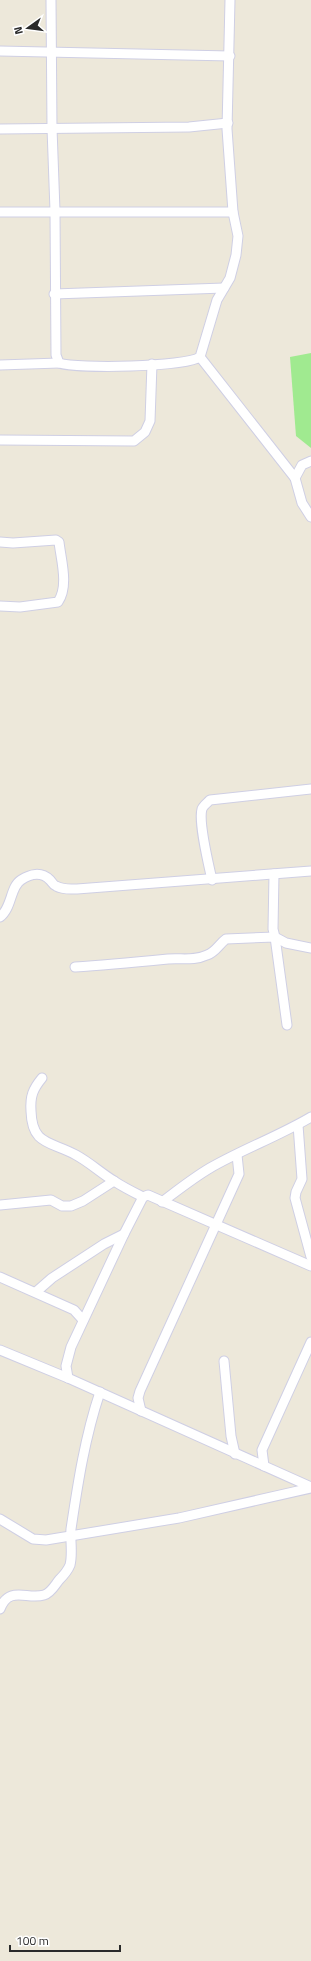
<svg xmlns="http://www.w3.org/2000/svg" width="311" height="1961" font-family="'Titillium Web',sans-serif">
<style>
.green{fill:#a0ea90}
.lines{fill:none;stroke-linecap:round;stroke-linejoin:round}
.street-casing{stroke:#cfcfe4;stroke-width:11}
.street{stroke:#fff;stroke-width:9}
</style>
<rect width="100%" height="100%" fill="#ede8da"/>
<!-- green -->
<path class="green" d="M311,353V448L296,436L290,357Z"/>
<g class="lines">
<defs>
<g id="street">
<path d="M51,0L52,128L55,211L56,355L59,363C78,369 185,367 200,357L217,300L230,278L236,255L238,236L233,212L227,129L230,0"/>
<path d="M0,51L230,56"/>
<path d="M0,129L189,127L228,123"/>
<path d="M0,212H233"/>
<path d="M54,294L224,288"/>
<path d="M200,357L295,478"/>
<path d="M0,365L59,363"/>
<path d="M0,440L134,441L145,432L150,421L152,364"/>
<path d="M311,461L302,465L295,478L302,503L311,517"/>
<path d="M0,542L13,543L56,540L59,542C61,560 69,586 58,602L20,607L0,606"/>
<path d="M274,874L273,929L275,937L286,943L311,948"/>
<path d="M212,880C209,866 198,822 202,809C203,806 207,803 210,800L311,789"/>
<path d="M0,917C12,908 10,887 21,880C30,874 41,871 50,880C52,882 53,885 56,886C63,890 70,889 77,889L311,871"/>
<path d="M75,967C106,965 137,962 168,959C182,958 194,961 207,955C216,952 219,944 226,939L275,937L287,1025"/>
<path d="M42,1078C33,1089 30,1096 31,1111C32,1146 51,1141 76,1155C89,1162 101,1173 114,1181C123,1187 133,1192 143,1197"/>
<path d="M298,1125L302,1179L296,1192L295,1198L311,1257"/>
<path d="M162,1202C178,1190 193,1178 210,1168C243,1149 279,1136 311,1117"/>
<path d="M0,1205L51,1200L62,1206H71L83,1201L114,1181"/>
<path d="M0,1277L74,1310L83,1320"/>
<path d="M36,1292L52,1278L104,1244L124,1234"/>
<path d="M0,1350L68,1378L311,1487"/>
<path d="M224,1361L231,1436L235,1454"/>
<path d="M68,1378L66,1366L71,1347L124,1234L143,1197L148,1195L311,1266"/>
<path d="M141,1411L138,1398L140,1391L239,1174L237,1155"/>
<path d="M264,1466L262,1450L311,1342"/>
<path d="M0,1519L33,1539L46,1540L179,1518L311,1488"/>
<path d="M0,1609C9,1585 27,1600 44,1595C51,1593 55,1585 59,1580C63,1576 68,1570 70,1565C73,1554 70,1540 71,1529C78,1482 85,1437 100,1392"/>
</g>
</defs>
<!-- street casing -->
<use href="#street" class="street-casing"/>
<!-- street -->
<use href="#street" class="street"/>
</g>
<!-- north arrow -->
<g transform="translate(28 28) rotate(256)" stroke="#ffffff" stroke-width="3" paint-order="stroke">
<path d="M0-3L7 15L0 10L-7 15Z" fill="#2a2a2a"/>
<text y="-6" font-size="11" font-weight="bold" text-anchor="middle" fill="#2a2a2a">N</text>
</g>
<!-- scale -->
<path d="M10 1945v6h110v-6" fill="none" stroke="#2a2a2a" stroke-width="2"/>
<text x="16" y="1945" font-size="12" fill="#2a2a2a" stroke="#ffffff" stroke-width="3" paint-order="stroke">100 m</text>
</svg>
